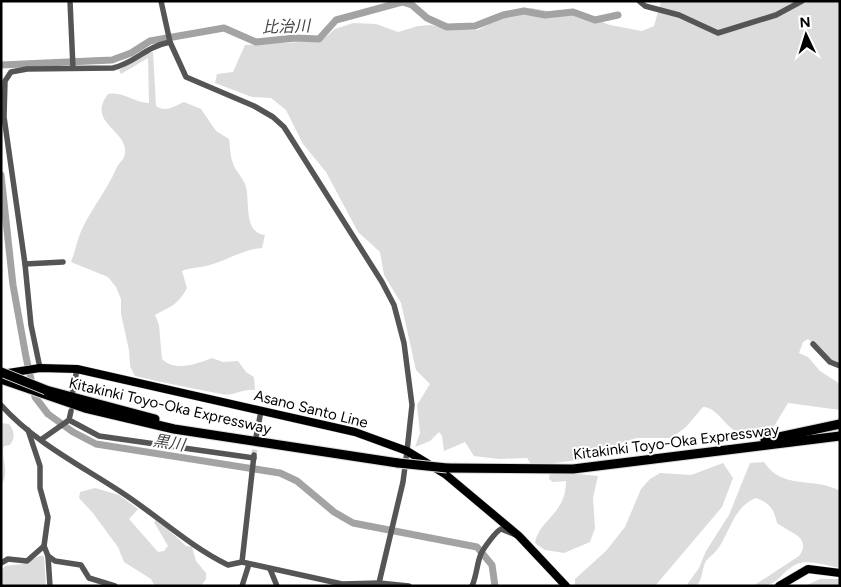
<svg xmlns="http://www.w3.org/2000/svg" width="841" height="587" font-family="Figtree,'Noto Sans JP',sans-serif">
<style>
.green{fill:#dcdcdc}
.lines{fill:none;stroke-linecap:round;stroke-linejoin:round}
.river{stroke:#a3a3a3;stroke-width:7}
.minor-tunnel{stroke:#d9d9d9;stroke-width:5.5;stroke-dasharray:5.5 3;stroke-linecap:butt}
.major-casing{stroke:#dbdbdb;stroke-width:9}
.highway-casing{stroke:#dbdbdb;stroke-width:11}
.minor{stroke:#555;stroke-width:5.5}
.major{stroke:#000;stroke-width:8}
.highway{stroke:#000;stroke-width:9}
.highway-bridge-casing{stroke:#dbdbdb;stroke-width:11;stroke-linecap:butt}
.highway-bridge{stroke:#000;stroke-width:9}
.labels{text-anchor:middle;stroke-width:4;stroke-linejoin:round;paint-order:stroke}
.street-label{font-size:15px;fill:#000;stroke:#fff}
.water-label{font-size:16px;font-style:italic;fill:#444;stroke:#fff}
</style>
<rect width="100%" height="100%" fill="#fff"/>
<!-- green -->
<g class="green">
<path d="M661,1H840V367L808,339L803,342L799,353L808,357L820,371L840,384V410L788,403L773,428C729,453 725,407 703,407L686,427L671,438H637L623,442L601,457L532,466L527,458L499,459L474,456L465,442L444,451L442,436L439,432L430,441L415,447L420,433L417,405L430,384L416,370L401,303L384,275L380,252L358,232L326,172L303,144L286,110L271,98L252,97L215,83L217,74L233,72L245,45L318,41L326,37L335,29L353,23L376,24L398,32L418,26L431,25L449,29L478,30L505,15L531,8L554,12H576L610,25L642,31L654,26Z"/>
<path d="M153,52L156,106C165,113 175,106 184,102L201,109L216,131L229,139C230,147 230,156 233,163C235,171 242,176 245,184C251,198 242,233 265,235L262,248C244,249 230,259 213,264C202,268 192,267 182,271L187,288C177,306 171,306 155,315L159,325L162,359C175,372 197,364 212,358L223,362L238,361L246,372L254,377L255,390C243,388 233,397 221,394C193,388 164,383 135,376L130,366L129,350L121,314V299L116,287L108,277L71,262C75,252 77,240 82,229C92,208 107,190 116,169C118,163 124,161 125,153C128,130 86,123 108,94C124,91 134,103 149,103L148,58L121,74L119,70L144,54Z"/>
<path d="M1,423L9,424C14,431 16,437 10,445L4,446C0,460 11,470 1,486Z"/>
<path d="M764,462C783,491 814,476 840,491V568C828,566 808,559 797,564C775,575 783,586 753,586L799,556C813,537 788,532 777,523C774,509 770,503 756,498C733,507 731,531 717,550C714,554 709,557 706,561C701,570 704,578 696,586H686L699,568L706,551L729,515L750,463Z"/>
<path d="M723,463L733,478L722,507L655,586H575V579L606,551L625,527L641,489L650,479L660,473L691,475Z"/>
<path d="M558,472L598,476L593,498L595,528L590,542L564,553L545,550L535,543C539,519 566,515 566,481L553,482L549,479L550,473Z"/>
<path d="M95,488L119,495L138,509L129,519L158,552L164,551L168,546L154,522L156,520L159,521L186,546L192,547L196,561L206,573V579L201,586H155L151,579L124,562L118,547L92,512L79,498L80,492Z"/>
<path d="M39,556H44L46,586H1V571L5,566L23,564Z"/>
<path d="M820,579H840V586H805Z"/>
</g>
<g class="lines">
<!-- river -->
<g class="river">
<path d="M1,65L112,60L131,53L150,41L224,28L256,42L295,38L319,39L336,20L402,2L412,5L427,18L447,27L475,26L503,15L524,11L545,15L573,12L595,20L618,15"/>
<path d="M1,175L13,285L26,357L35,397L48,414L73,432L96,444L280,473L297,481L334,512L353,523L477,547L492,565L495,586"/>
</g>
<!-- minor-tunnel -->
<path class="minor-tunnel" d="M254,455L256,439"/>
<defs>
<g id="major">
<path d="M2,374L40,368L77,369L355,432L407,451L445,474L519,536L566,586"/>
<path d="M779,586L808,569L840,573"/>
</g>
<g id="highway">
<path d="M1,379L85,408L174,429L398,463"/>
<path d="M46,390L155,419"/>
<path d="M765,440L840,424"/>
<path d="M447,468L573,469L840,436"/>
</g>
</defs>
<!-- major casing -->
<use href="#major" class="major-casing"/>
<!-- highway casing -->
<use href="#highway" class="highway-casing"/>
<!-- minor -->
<g class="minor">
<path d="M70,1L73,68"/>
<path d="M161,1L170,42L186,77L254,106L273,117L284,127L382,282L394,305L404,343L412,405L407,451L403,482L379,583"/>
<path d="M639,1L645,6L679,15L718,33L776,15L802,1"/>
<path d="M25,264L63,262"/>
<path d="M813,344L830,362L840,366"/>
<path d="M40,368L31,325L25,264L4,117L5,81L11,72L27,69L113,68C135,63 145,47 170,42"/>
<path d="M73,391L77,369"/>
<path d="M1,405C34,442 80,465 121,492C158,516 189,546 228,565L242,562L342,584L379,583L409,586"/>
<path d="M69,420L99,436L254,458"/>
<path d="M28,430L40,466V488L48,517L44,546L48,556L50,586"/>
<path d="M256,437L261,411"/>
<path d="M42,439L69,420L71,411"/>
<path d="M48,556L55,561L81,565L89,578L115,586"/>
<path d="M242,562L254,455"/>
<path d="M1,563L8,559L27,561L44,546"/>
<path d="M270,569L277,586"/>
<path d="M242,586L249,564"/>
<path d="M472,586C477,575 477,562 481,554C483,549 496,531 501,529L516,535"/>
</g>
<!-- major -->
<use href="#major" class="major"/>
<!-- highway -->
<use href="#highway" class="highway"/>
<defs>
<g id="highway-bridge">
<path d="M1,372L46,390"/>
<path d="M398,463L447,468"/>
</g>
</defs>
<!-- highway-bridge casing -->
<use href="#highway-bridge" class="highway-bridge-casing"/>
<!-- highway-bridge -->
<use href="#highway-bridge" class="highway-bridge"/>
</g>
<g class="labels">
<!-- street labels -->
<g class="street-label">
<text transform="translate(170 406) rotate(13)" y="5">Kitakinki Toyo-Oka Expressway</text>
<text transform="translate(311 409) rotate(14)" y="5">Asano Santo Line</text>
<text transform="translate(676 442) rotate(-7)" y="5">Kitakinki Toyo-Oka Expressway</text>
</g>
<!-- water labels -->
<g class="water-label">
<text transform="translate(286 26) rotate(-2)" y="6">比治川</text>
<text transform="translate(169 442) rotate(9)" y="6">黒川</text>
</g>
</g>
<!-- border -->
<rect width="841" height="587" fill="none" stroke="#000000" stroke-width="5"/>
<!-- north arrow -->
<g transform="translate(806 35) rotate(356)" stroke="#ffffff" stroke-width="4" paint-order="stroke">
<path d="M0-4L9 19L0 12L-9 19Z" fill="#000000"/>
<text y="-8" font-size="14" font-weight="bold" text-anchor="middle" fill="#000000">N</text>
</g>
</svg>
